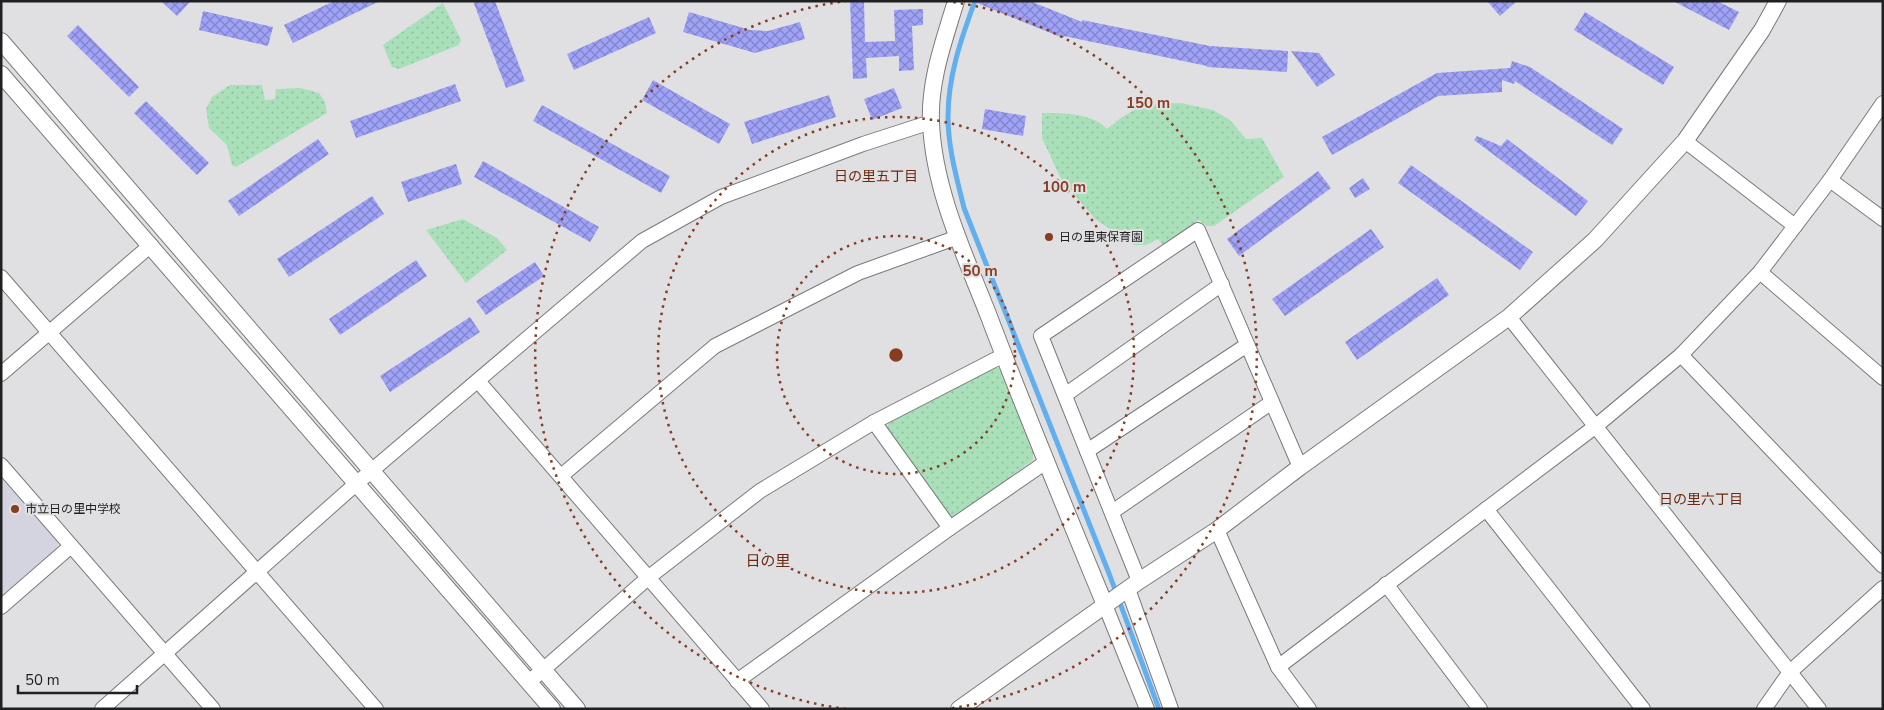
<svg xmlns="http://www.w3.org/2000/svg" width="1884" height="710" font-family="'Nunito Sans','Noto Sans JP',sans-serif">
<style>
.built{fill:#d3d4df}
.park{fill:url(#park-dots)}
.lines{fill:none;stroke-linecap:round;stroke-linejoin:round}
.stream{stroke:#62afef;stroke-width:5}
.building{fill:url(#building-cross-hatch)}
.minor-casing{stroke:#797a7c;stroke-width:16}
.tertiary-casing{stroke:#797a7c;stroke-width:18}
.minor{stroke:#fff;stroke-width:14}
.tertiary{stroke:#fff;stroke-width:16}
.ring{fill:none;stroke:#863d20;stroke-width:2.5;stroke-dasharray:2.5 5}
.poi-dot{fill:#863d20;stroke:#e0e0e3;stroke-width:2}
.labels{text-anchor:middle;stroke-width:4;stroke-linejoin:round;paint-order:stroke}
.poi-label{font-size:12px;fill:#1f2021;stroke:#e0e0e3;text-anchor:start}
.neighbourhood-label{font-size:14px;fill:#6b2a0f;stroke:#e0e0e3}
.quarter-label{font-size:15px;fill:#6b2a0f;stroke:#e0e0e3}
.centre{fill:#863d20;stroke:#e0e0e3;stroke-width:2.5}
.ring-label{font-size:15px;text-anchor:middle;font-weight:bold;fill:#863d20;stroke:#e0e0e3;stroke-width:4;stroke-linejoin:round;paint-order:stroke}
</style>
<defs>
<pattern id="park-dots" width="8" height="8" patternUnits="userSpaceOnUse" patternTransform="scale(1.25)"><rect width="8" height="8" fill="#a9e0b9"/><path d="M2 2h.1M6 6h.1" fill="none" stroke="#91c09f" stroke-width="1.8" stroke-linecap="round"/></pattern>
<pattern id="building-cross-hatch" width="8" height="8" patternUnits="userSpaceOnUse" patternTransform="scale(1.25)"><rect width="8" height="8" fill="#9fa2f7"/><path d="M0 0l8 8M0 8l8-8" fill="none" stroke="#8184c8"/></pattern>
</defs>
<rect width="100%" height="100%" fill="#e0e0e3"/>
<!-- built -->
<path class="built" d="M1,476L58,541L57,548L1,597Z"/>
<!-- park -->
<g class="park">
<path d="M443,3L461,40L459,45L399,69L392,67L383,45Z"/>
<path d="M230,85H262L265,100L275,99L276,89L301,88L319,93L325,102L327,113L236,167L232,165L227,145L209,128L206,109L212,97Z"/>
<path d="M1181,103L1213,110L1230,120L1246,139L1262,138L1284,177L1214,226H1207L1199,220L1163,245L1158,239L1146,245H1134L1095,219L1060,177L1042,138V113C1062,113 1093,113 1107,129C1136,105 1144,104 1181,103Z"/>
<path d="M463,219L497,238L507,250L466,283L426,230Z"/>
<path d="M992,367L1001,369L1033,452V460L955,517L948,518L887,433L888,423Z"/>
</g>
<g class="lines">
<!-- stream -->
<path class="stream" d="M975,1C961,39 948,76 948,117C948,148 957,179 964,208L1110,576L1159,709"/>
</g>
<!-- building -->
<g class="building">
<path d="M161,1H191L177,16Z"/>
<path d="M334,1H380L293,43L284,25Z"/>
<path d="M473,1H495L525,81L506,88Z"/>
<path d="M850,1H864L865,42L895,41L894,10L923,9V25L912,26L914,70L899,71V56L866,58L867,78L853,79Z"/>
<path d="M972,1H1030L1082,22V20L1210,46L1288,51L1287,72L1207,67V66L1064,36L1063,38Z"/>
<path d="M1487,1H1517L1500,16Z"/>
<path d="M1673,1H1717L1739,12L1729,30Z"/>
<path d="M203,11L273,27L268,46L199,30Z"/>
<path d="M689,12L750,30L768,31L800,22L805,39L755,53L683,32Z"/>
<path d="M1585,12L1674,67L1663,85L1574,30Z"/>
<path d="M649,17L656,33L574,70L567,54Z"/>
<path d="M78,25L139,87L129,97L67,36Z"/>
<path d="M1291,51L1319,53L1335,75L1317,87Z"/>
<path d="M1512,61L1530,67L1623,129L1612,145L1515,81L1514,84L1502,80V92L1438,96L1332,155L1322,137L1437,73L1510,68Z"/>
<path d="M653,80L730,124L719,144L642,100Z"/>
<path d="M455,84L461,101L356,138L350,121Z"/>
<path d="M894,88L902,108L872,120L864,99Z"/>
<path d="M829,95L836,117L752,144L744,122Z"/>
<path d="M146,101L209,163L197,175L134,113Z"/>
<path d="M542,105L670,176L661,193L533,121Z"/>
<path d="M985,109L1026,116L1023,136L982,129Z"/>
<path d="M1477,136L1501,146L1507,139L1588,201L1576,216L1474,140Z"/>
<path d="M318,139L329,154L239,216L228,201Z"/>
<path d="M483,161L599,227L590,242L474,177Z"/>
<path d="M456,164L462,184L408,202L401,182Z"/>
<path d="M1411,165L1533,252L1520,270L1398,183Z"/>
<path d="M1318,171L1331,188L1239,256L1227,239Z"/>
<path d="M1363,178L1370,189L1355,198L1349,188Z"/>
<path d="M372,196L384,214L289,277L277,259Z"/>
<path d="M1371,229L1384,247L1285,316L1272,299Z"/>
<path d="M416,260L427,276L340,335L329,319Z"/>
<path d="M535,262L544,276L486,315L476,301Z"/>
<path d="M1437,278L1449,295L1357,360L1345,342Z"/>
<path d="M470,317L480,332L390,392L380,376Z"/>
</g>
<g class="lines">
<defs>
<g id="minor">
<path d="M1685,141L1795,226"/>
<path d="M1830,180L1883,219"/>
<path d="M1760,272L1883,378"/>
<path d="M1,277L376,709"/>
<path d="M1509,317L1819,709"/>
<path d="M1681,355L1883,566"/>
<path d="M1,374L151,245"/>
<path d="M478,381L762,709"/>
<path d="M1065,395L1222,284"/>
<path d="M874,422L950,528"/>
<path d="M1087,451L1247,345"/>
<path d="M1,465L213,709"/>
<path d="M561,476L715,346L858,273L958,237"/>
<path d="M1486,509L1643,709"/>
<path d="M1112,512L1272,402"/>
<path d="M1217,530L1278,667L1309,709"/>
<path d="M1139,581L1041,336L1198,230L1300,467"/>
<path d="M1386,584L1480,709"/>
<path d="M1128,589L1171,709"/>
<path d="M1105,605L1147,709"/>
<path d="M1,607L71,546"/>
<path d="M1278,667L1596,426L1681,355L1760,272L1830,180L1883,103"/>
<path d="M737,681L950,528L1046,462"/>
<path d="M529,682L649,577L760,491L874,422L1004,355"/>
<path d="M102,709L357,483L642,241L721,197L863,144L931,122"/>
<path d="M1764,709L1790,672L1883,588"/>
</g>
<g id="tertiary">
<path d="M956,1C944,41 929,81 931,123C934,190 964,253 988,314C1025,412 1065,508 1105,605"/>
<path d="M1,41L577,709"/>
<path d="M1,74L552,709"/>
<path d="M959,709L1139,581L1217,530L1300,467L1509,317L1595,240L1685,141L1762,30L1778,1"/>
</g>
</defs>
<!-- minor casing -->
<use href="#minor" class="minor-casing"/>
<!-- tertiary casing -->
<use href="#tertiary" class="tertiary-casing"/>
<!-- minor -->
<use href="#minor" class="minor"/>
<!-- tertiary -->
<use href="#tertiary" class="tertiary"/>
</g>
<!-- distance rings -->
<g class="ring">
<circle cx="896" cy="355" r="119"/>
<circle cx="896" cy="355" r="238"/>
<path d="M846 709A357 357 0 0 1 846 1M946 1A357 357 0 0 1 946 709"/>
</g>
<!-- markers -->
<g class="poi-dot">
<circle cx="1049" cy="237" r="5"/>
<circle cx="15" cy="509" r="5"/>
</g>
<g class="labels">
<!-- poi labels -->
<g class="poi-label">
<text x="1059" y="241">日の里東保育園</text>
<text x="25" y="513">市立日の里中学校</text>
</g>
<!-- neighbourhood labels -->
<g class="neighbourhood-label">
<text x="876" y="181">日の里五丁目</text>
<text x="1701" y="504">日の里六丁目</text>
</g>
<!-- quarter labels -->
<g class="quarter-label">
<text x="768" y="566">日の里</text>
</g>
</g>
<circle cx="896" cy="355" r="8" class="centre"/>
<g class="ring-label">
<text x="1148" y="108">150 m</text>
<text x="1064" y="192">100 m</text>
<text x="980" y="276">50 m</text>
</g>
<!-- border -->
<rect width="1884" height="710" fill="none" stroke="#1f2021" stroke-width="5"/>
<!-- scale -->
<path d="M18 685v8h119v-8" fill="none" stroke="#1f2021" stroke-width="2.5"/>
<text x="25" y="685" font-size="15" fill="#1f2021" stroke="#e0e0e3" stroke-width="4" paint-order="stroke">50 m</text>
</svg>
